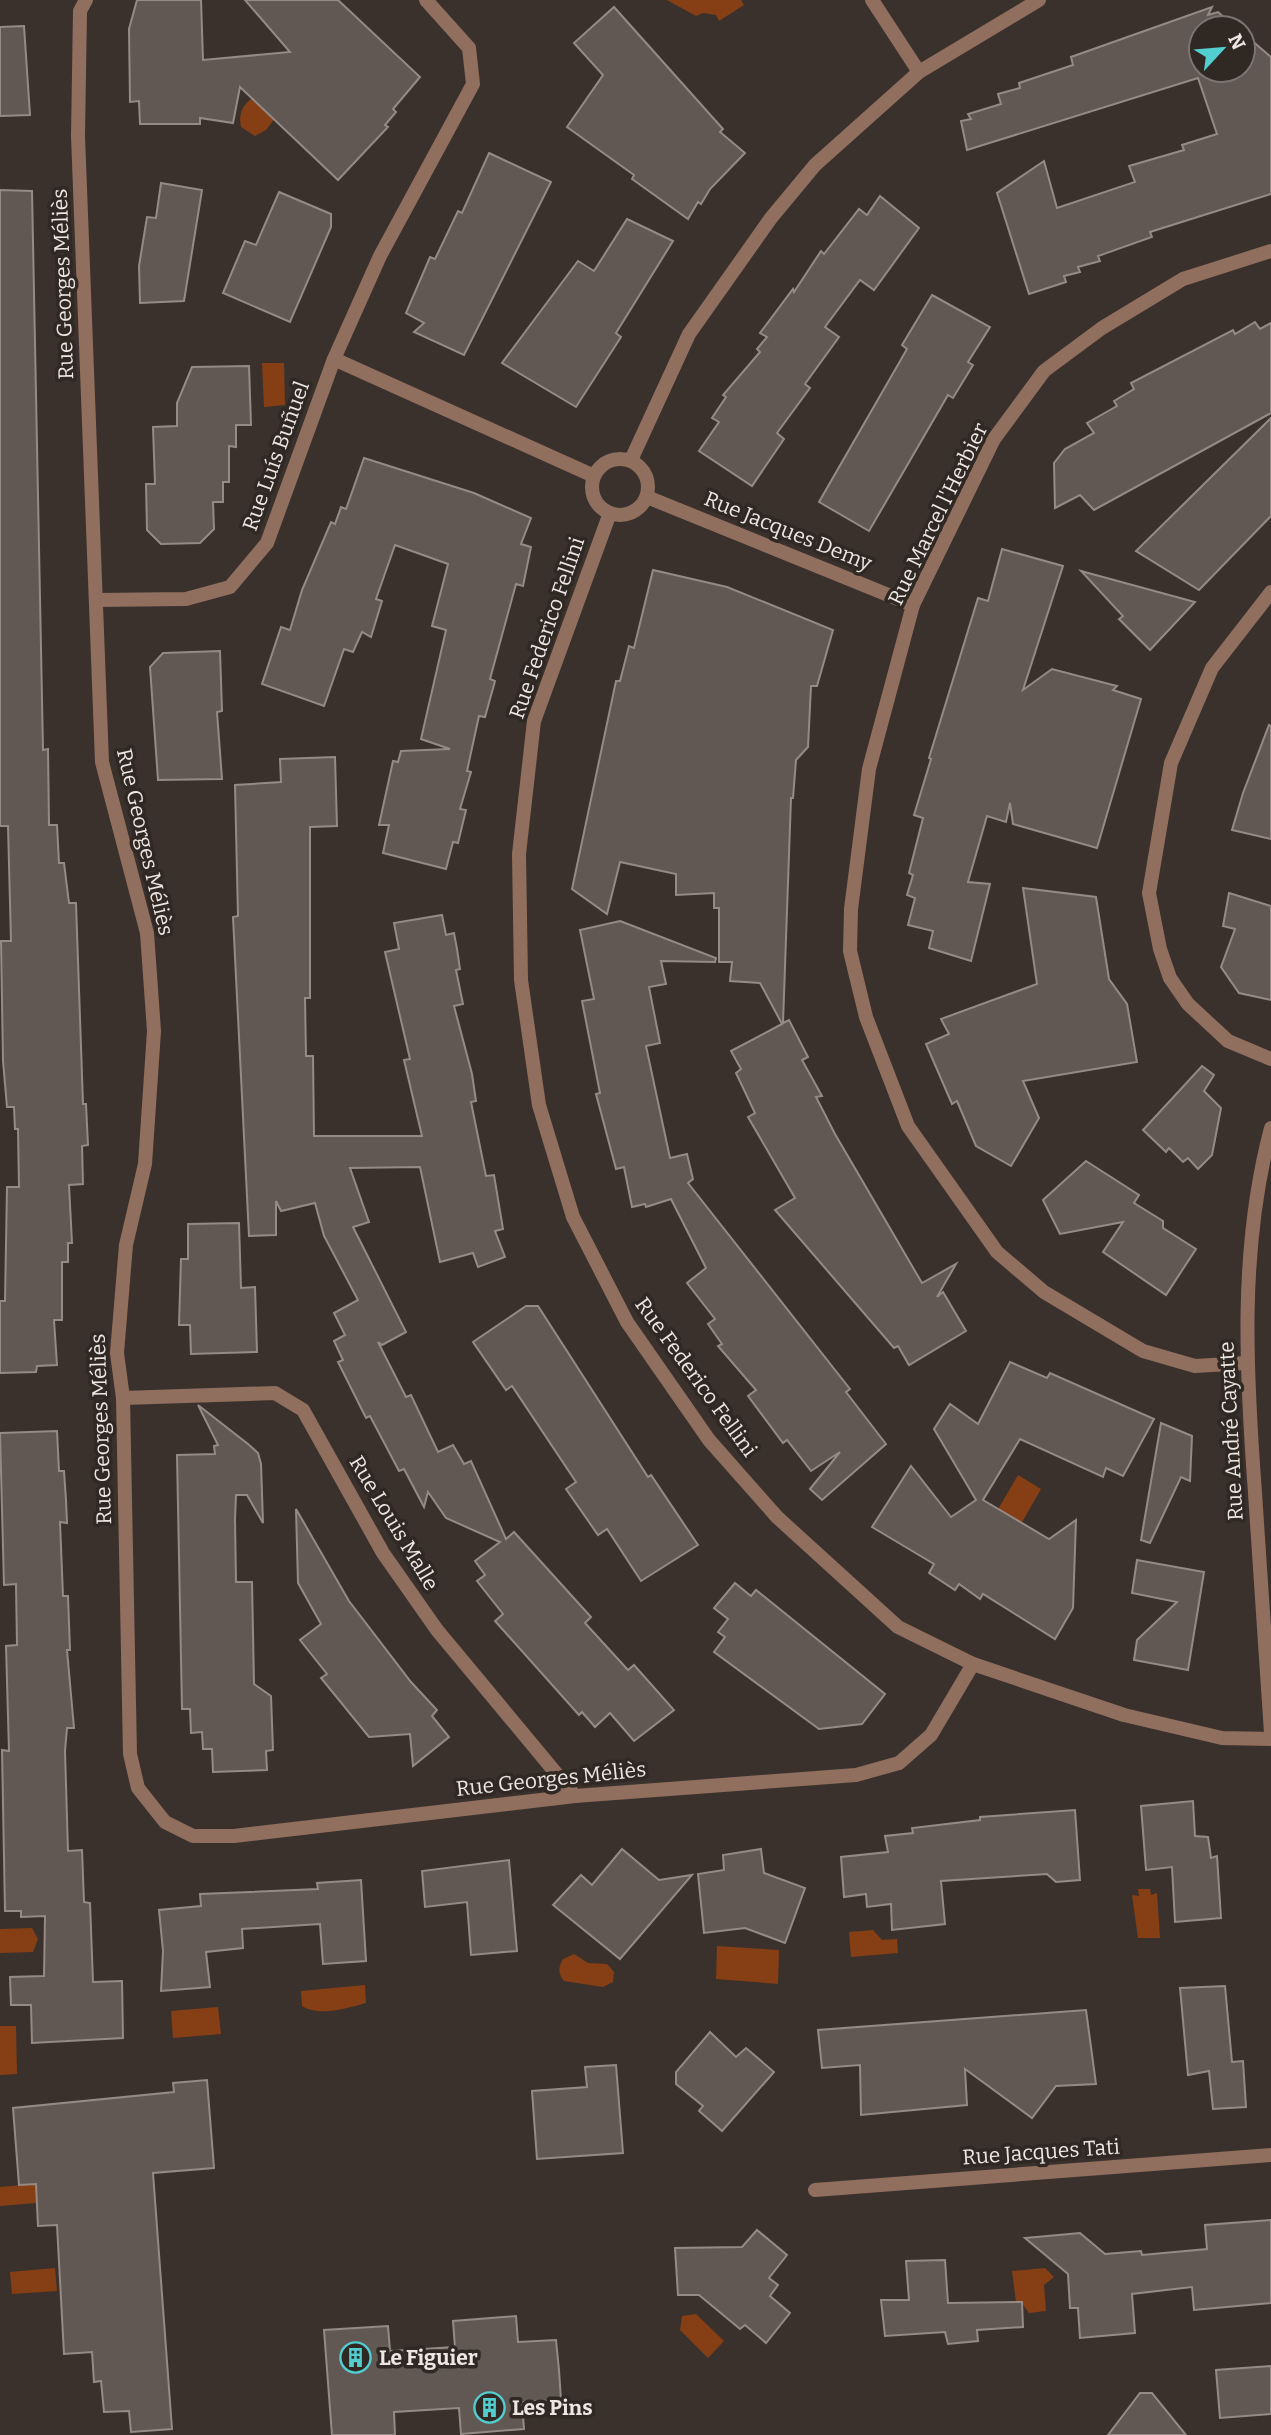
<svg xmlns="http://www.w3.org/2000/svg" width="1271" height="2435" font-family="Bitter,serif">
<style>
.water{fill:#863f14}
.building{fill:#625853;stroke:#958a85;stroke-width:2}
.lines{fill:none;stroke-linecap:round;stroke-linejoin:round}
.street{stroke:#916f5e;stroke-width:14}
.labels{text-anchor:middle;stroke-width:7;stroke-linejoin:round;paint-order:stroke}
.street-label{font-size:21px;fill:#ede7e4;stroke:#302823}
.poi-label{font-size:21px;font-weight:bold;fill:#ede7e4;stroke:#302823;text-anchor:start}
</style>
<rect width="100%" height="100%" fill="#3a312d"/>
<!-- water -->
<g class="water">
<path d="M667,0H741L744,5L719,21L716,15L703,13L696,16Z"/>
<path d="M255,96L281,110L266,130L255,136L241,127C238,113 243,104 255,96Z"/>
<path d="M262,363H284L285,405L264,407Z"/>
<path d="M1018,1475L1041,1489L1017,1531L993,1518Z"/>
<path d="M1138,1889H1150L1151,1895L1157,1893L1160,1938H1138L1132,1895L1139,1896Z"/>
<path d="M32,1928L38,1939L33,1952L0,1953V1929Z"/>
<path d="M873,1930L882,1940L897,1939L898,1953L851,1957L849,1932Z"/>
<path d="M717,1946L779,1950L778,1984L716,1979Z"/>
<path d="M574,1954L588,1963L607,1964L614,1972L613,1982L603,1987L564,1981C558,1973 558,1968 563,1959Z"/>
<path d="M365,1985L366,2003C348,2008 319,2017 302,2006L301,1991Z"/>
<path d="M218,2007L221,2034L173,2038L171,2011Z"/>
<path d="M0,2026H16L17,2074L0,2075Z"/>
<path d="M59,2182L60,2201L0,2206V2187Z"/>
<path d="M55,2268L57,2291L12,2294L10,2272Z"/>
<path d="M1045,2268L1054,2277L1044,2285L1046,2311L1029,2313L1021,2302H1016L1012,2271Z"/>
<path d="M696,2314L724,2341L708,2358L680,2330L682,2316Z"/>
</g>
<!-- building -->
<g class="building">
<path d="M137,0H201L203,60L290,52L245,0H338L420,77L393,109L396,112L385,125L388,127L338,180L240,87L233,123L200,118V124H140L139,101L130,102L129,29Z"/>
<path d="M614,7L723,129L720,132L745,153L710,189L701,204L698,202L688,219L632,179L634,175L567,127L603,75L574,43Z"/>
<path d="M1212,7L1208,15L1218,12L1237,28H1201V70H1243V33L1271,57V194L1150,232L1152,237L1098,256L1100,261L1078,267L1080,272L1064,276L1066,282L1029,294L997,193L1044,161L1057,208L1135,182L1129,166L1184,150L1182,145L1217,134L1198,78L967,150L961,121L971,119L968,114L1001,104L998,94L1020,88L1019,83L1073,65L1071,57Z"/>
<path d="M24,26L30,115L0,116V27Z"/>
<path d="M489,153L551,182L464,355L414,332L424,323L406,313L430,257L435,259L458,211L462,213Z"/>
<path d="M161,183L202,190L184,301L140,303L139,266L147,217L156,218Z"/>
<path d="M0,190L32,191L43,750L48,749L49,825H57L59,863H64L69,903H76L83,1104H86L88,1145L82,1146L83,1184L69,1185L72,1243H68V1262H62V1320H54L57,1365L37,1366L36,1372L0,1373V1301H5L7,1187H19L18,1129H15L14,1107H7L3,1061L1,941H11L8,826H0Z"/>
<path d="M279,192L331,214V227L290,322L223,293L245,241L256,245Z"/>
<path d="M880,196L919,228L874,290L860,280L825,327L839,337L805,384L810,388L777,433L784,439L752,486L699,451L719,422L712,418L726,397L723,395L760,352L757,349L767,337L760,333L793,289L794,292L821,251L824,254L859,209L867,215Z"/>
<path d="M627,219L673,241L616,333L621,337L576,407L502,363L578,261L594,271Z"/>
<path d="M932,295L990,327L968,362L973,365L953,398L948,395L869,531L819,502L907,349L902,345Z"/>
<path d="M1255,322L1260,329L1271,323V413L1094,510L1080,495L1055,508L1054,463L1065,449L1094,433L1087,423L1117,406L1114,401L1134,389L1131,383L1233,330L1235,334Z"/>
<path d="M249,366L251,425H236V447L229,446V482H223V502H213L214,529L200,543L161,544L147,530L146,484H155L153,427L177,426V403L192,367Z"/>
<path d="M1271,418V516L1199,590L1136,551Z"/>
<path d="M364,458L474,493L531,518L521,544L531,547L523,586L516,584L490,679L495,681L485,717L479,716L467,771L471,772L460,809L466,810L458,843L453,842L446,869L383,853L389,825H379L393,761L398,762L401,751L450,749L421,739L446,630L432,626L448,564L395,545L376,599L382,601L371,637L362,632L353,652L344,649L324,706L262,684L281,627L290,630L302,590L331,522L335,524L341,507L346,509Z"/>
<path d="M1002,549L1063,566L1023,690L1052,669L1117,686L1113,690L1141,699L1097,848L1013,824L1010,803L1006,822L987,816L968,882L990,884L971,961L929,948L933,931L908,925L915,898L907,895L913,875L909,873L923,818L914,815L931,759L929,758L978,598L988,601Z"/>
<path d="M653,570L727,587L833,630L817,686H811L808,747L796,760L793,798H791L783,1023L789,1020L808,1057L802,1060L822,1096L816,1097L835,1134L922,1283L956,1264L937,1297L943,1292L966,1331L909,1365L898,1346L894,1348L775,1210L795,1198L748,1117L755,1113L736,1073L741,1069L731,1051L782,1024L760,983L730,981L732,962H719V908H714V893L676,895V874L620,862L607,914L572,889L616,681H620L629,646L634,648Z"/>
<path d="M1081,571L1195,602L1150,650L1119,619L1123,616Z"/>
<path d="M220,651L222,711L217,712L222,779L158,780L150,667L163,653Z"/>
<path d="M1269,725L1271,726V839L1232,830L1243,793Z"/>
<path d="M335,757L337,826L310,827V998H305L306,1056H313L314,1136H422L404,1060L410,1059L385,952L399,949L394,923L442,915L446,935L454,933L457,949L460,969L456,970L463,1004L454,1006L472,1074L476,1101L471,1102L486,1176L494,1175L503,1229L495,1231L505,1257L478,1267L473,1253L440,1262L420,1167L350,1168L369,1222L353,1227L406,1332L382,1345L378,1342L406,1397L411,1395L438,1452L453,1445L464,1464L471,1461L506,1539L514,1532L591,1617L585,1623L628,1670L634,1665L674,1710L634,1741L610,1713L595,1727L582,1712L579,1715L495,1621L503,1614L477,1581L485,1575L475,1561L500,1542L446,1518L428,1492L424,1507L404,1469L399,1471L370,1416L366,1418L338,1362L343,1360L334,1341L345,1335L334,1313L358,1300L324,1236L315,1203L281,1211L276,1201V1235L249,1236L233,917L238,916L235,785L281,782L280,759Z"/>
<path d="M1023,888L1096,897L1109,979L1127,1004L1137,1062L1023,1081L1039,1118L1011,1166L976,1146L957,1101L952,1104L926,1044L949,1034L941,1019L1037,984Z"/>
<path d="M1229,893L1271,906V1000L1239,993L1221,967L1235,929L1223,926Z"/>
<path d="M620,921L716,958L715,962L661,961L666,984L649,987L660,1043L646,1046L670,1158L687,1154L693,1179L688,1183L850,1389L846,1392L886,1444L822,1500L810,1489L840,1452L811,1471L787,1440L783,1443L748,1396L756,1390L718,1346L722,1344L708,1324L715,1319L687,1283L706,1268L671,1199L646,1207L645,1204L632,1207L624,1167L616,1169L596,1094L600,1093L582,1001L594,999L580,930Z"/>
<path d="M1202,1066L1214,1075L1204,1091L1221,1108L1212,1155L1198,1169L1188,1158L1183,1162L1169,1148L1166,1152L1143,1130Z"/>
<path d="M1086,1161L1139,1195L1134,1203L1163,1221V1228L1196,1249L1166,1295L1103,1252L1123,1222L1060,1234L1043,1200Z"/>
<path d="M239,1223L241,1288L255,1287L257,1352L191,1354L190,1325H179L181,1259H188V1224Z"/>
<path d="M526,1306H538L648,1477L651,1475L698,1545L641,1581L607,1529L598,1535L566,1489L576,1482L512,1386L506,1390L473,1342Z"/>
<path d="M1010,1362L1047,1378L1050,1373L1154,1419L1123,1476L1106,1468L1103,1477L1020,1439L983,1500L1049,1539L1076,1520L1073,1608L1055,1639L983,1594L980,1599L959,1584L955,1590L929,1573L934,1564L872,1527L911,1466L951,1517L976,1500L934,1429L950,1404L978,1424Z"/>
<path d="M198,1405L248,1444L258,1453L261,1464L263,1523L247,1495H236L235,1519L236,1582H252L254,1684L271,1696L273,1750L266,1751L267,1770L213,1772L212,1749H203L202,1732L191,1733L190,1709H182L177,1455L215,1454L214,1446L218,1445Z"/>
<path d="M1161,1423L1192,1436L1190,1481L1181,1477L1150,1543L1141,1540Z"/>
<path d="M57,1431L59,1471H64L66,1500L67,1523L60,1522L63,1596H68L70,1650H67L74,1728H67L65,1751L68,1851L82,1850L84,1902L90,1903L93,1982L122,1981L123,2038L32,2043L31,2005H11L10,1977L44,1976L45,1916L21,1917V1911H5L2,1750L9,1751L6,1646L17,1645L16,1584L4,1585L0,1433Z"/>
<path d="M296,1509L349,1601L411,1682L437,1710L432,1716L449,1737L413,1766L410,1734L369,1737L321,1678L327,1674L300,1640L321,1624L298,1583Z"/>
<path d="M1137,1560L1204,1572L1188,1670L1134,1660L1137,1640L1177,1602L1132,1593Z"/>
<path d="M735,1583L751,1596L756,1590L885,1694L862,1724L819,1729L714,1652L725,1637L718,1632L728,1619L714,1608Z"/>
<path d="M1193,1801L1195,1836L1208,1837L1211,1858L1217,1856L1221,1918L1175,1922L1172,1867L1146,1870L1141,1806Z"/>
<path d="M1075,1810L1080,1880L1056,1882L1047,1874L941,1881L945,1924L892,1930L891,1904L867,1907L866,1894L844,1897L841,1857L888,1852L885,1836L913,1833L912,1828L980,1820V1817Z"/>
<path d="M622,1849L659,1880L692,1875L620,1959L553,1905L581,1875L592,1885Z"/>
<path d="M761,1849L764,1873L805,1888L785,1943L745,1928L704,1933L698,1874L724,1870L723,1855Z"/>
<path d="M509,1860L517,1951L471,1955L467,1902L425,1907L422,1871Z"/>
<path d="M361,1880L366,1961L323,1964L320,1924L242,1929L243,1948L206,1952L210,1987L161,1991L163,1951L159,1910L201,1906L200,1894L318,1889L317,1883Z"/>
<path d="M1225,1986L1232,2062L1243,2061L1246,2107L1213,2109L1209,2071L1188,2075L1180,1988Z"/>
<path d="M1086,2010L1096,2084L1056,2086L1032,2118L965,2069L967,2105L861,2115L860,2065L822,2068L818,2030Z"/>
<path d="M710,2032L736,2057L746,2048L774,2072L722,2131L699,2111L703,2106L676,2084V2072Z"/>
<path d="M616,2065L623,2153L537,2159L532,2091L587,2087L585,2067Z"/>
<path d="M207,2080L214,2168L153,2173L172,2429L131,2432L129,2411L104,2412L101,2381L94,2382L92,2352L64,2354L57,2225L38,2226L36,2184L19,2185L13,2108L174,2092L173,2083Z"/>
<path d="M1271,2220V2303L1194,2310L1192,2287L1132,2294L1135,2333L1080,2338L1078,2308H1070L1068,2274L1025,2238L1080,2233L1105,2254L1141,2251L1142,2255L1207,2249L1205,2225Z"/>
<path d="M757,2230L787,2255L769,2278L778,2285L770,2296L790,2313L766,2343L745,2325L740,2329L699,2295H678L675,2248L742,2247Z"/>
<path d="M945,2260L948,2303L1022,2302L1023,2327L977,2330L978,2341L948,2344L945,2332L885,2336L881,2300H909L906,2261Z"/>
<path d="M516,2316L518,2342L556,2340L559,2370L561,2400L522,2402L524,2429L461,2434L459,2408L394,2412L395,2435H332L324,2330L388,2326L390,2351L455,2347L453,2321Z"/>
<path d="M1271,2366V2414L1220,2418L1216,2370Z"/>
<path d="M1140,2393H1152L1186,2435H1108Z"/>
</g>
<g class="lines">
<!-- street -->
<g class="street">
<path d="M86,0L80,11L78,136L102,762L147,933L154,1031L145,1164L126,1245L117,1353L123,1398L130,1754L138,1788L165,1822L193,1836H234L575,1796L856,1775L899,1763L931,1735L973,1664"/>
<path d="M872,0L919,72"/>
<path d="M334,359L594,476"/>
<circle cx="620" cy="487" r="28"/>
<path d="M631,460L689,334L771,218L815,165L919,72L1039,0"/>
<path d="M647,497L913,605"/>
<path d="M610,513L534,721L519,854L521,980L539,1105L573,1217L627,1322L709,1440L777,1517L898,1627L973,1664L1124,1715L1222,1738L1271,1739"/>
<path d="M1271,592L1212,668L1171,763L1149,893L1160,949L1170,978L1188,1004L1228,1041L1271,1059"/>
<path d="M96,600L186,599L230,587L267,543L334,359L380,256L473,84L469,48L426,0"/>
<path d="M1271,1128C1239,1249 1246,1371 1255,1493C1260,1573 1266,1653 1271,1733"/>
<path d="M1246,1363L1195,1366L1143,1351L1044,1292L997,1252L908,1126L866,1017L850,951L851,909L869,769L913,605L994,439L1044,371L1102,328L1183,279L1271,251"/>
<path d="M123,1398L275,1393L303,1410L383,1553L437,1630L575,1796"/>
<path d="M815,2190L1271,2155"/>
</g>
</g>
<!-- icons -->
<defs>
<symbol id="building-ring" viewBox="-11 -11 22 22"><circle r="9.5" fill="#302823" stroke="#52cdd0" stroke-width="1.5"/><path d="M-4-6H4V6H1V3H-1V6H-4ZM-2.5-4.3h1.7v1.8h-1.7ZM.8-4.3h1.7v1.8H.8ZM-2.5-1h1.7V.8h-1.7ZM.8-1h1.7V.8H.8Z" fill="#52cdd0"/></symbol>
</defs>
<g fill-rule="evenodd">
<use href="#building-ring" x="338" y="2340" width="35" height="35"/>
<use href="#building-ring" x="472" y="2390" width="35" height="35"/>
</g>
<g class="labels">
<!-- street labels -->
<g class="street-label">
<text transform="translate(63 284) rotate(-92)" y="7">Rue Georges Méliès</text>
<text transform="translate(276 456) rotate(-70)" y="7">Rue Luís Buñuel</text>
<text transform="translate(938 514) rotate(-64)" y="7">Rue Marcel l'Herbier</text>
<text transform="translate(788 531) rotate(22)" y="7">Rue Jacques Demy</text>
<text transform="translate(547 628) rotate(-71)" y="7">Rue Federico Fellini</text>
<text transform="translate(145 842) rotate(77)" y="7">Rue Georges Méliès</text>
<text transform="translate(696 1377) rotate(54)" y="7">Rue Federico Fellini</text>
<text transform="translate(101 1429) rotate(-92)" y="7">Rue Georges Méliès</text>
<text transform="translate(1231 1431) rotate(-93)" y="7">Rue André Cayatte</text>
<text transform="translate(394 1523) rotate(59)" y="7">Rue Louis Malle</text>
<text transform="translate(551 1779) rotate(-6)" y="7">Rue Georges Méliès</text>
<text transform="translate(1041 2152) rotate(-4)" y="7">Rue Jacques Tati</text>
</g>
<!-- poi labels -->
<g class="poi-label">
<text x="379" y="2365">Le Figuier</text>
<text x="512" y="2415">Les Pins</text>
</g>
</g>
<!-- north arrow -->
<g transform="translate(1222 49) rotate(64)"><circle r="33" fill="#302823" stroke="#7c7470" stroke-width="2"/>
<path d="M0-5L12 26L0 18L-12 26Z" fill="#52cdd0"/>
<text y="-10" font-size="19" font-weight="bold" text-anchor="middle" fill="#ede7e4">N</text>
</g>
</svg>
